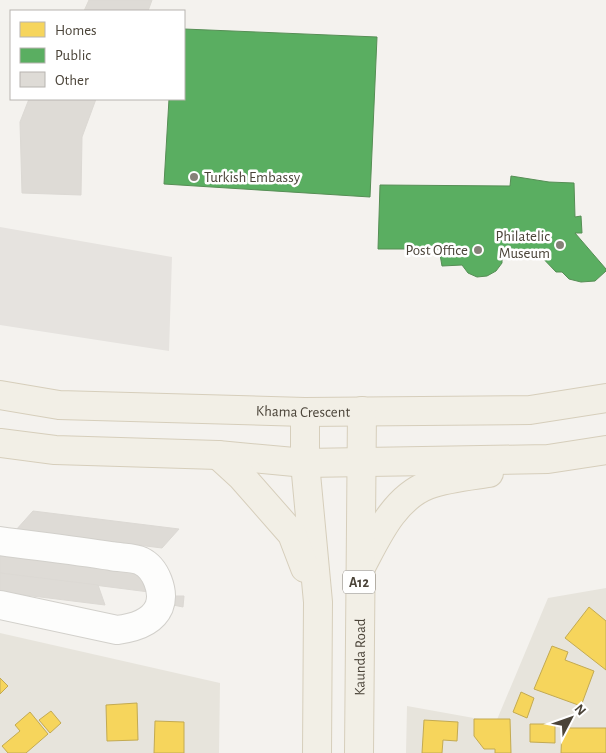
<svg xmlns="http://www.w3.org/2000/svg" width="606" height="753" font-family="'Alegreya Sans',sans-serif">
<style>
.residential{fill:#e7e4dc}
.parking{fill:#e6e3df}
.homes{fill:#f6d55c;stroke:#c3aa52}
.public{fill:#5aae61;stroke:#568e55}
.building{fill:#dedbd6;stroke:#dcd9d4}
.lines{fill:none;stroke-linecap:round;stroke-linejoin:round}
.minor-casing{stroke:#d2d0cb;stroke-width:30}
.major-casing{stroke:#d6cebb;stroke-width:30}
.minor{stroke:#fdfdfc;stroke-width:28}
.major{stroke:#f2efe6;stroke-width:28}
.poi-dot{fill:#868178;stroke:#fff;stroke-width:2}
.labels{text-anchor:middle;stroke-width:5;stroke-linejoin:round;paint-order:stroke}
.shield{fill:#fff;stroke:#817c74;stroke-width:1}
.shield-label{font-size:14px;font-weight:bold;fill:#4b4439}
.poi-label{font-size:15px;fill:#4b4439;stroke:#fff;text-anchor:end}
.street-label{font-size:15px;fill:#4b4439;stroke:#fff}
</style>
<rect width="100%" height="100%" fill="#f4f2ee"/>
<!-- residential -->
<g class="residential">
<path d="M606,588V753H406L407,706L496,722L548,598Z"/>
<path d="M0,633L220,683L219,753H0Z"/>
</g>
<!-- parking -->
<path class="parking" d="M0,227L172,257L169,351L0,325Z"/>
<!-- homes -->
<g class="homes">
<path d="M589,607L606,621V670L565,638Z"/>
<path d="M552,646L568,652L565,660L594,671L581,706L534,689Z"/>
<path d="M0,678L8,686L0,694Z"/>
<path d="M521,692L534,698L527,718L513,712Z"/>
<path d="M137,703L138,740L107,741L106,705Z"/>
<path d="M51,711L61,723L50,733L39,720Z"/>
<path d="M30,712L48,734L26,753H8L2,746L20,731L15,725Z"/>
<path d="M474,719H510L511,753H495V749H484L474,736Z"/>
<path d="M424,720L458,722L457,741L443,740L442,753H422Z"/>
<path d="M155,721L184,722V753H154Z"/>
<path d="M530,724H555V743L530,742Z"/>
<path d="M562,728H606V753H561Z"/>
</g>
<!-- public -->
<g class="public">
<path d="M184,29L377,37L370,197L164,184L169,99H184Z"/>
<path d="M511,176L549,182L574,183L575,217L581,216L582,233H575L606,269V271L595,281L581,282L569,279L562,272H556L535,250H502V263L496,271L487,276L477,277L468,273L462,265L442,266L439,249H378L380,185L510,186Z"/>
</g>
<!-- building -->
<g class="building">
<path d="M89,0H152L148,11H84Z"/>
<path d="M29,99H96L82,137L81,195L22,193L20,122Z"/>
<path d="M33,511L179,529L162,548L16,530Z"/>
<path d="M0,551L140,569L149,592L0,573Z"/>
<path d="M0,573L98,585L105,605L0,592Z"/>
<path d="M174,596H184L183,607L173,605Z"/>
</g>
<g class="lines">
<defs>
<path id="minor" d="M0,541C37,546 74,550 111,556C120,558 133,557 141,561C156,568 165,592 159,607C152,623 133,628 117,630L0,605"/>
<g id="major">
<path id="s1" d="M0,395L59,405L305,412L530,410L606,398"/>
<path d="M305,412V463L318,602L317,753"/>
<path d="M0,443L55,450L218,455L305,463L548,459L606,450"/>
<path d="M218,455L242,477L292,534L305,568"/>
<path d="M361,567C377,537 394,498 428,485C447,478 469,476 489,473"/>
<path id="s2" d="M359,753L362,411"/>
</g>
</defs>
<!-- minor casing -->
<use href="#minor" class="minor-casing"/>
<!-- major casing -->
<use href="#major" class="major-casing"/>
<!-- minor -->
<use href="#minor" class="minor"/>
<!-- major -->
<use href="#major" class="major"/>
</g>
<!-- markers -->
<g class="poi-dot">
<circle cx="194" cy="177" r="5"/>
<circle cx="560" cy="245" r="5"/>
<circle cx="478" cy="250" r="5"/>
</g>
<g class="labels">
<!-- shield labels -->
<rect class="shield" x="343" y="570.5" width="32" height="23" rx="4"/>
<g class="shield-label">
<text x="359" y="587">A12</text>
</g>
<!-- poi labels -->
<g class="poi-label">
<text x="204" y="182" text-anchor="start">Turkish Embassy</text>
<text x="550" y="241">Philatelic<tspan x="550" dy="17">Museum</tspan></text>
<text x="468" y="255">Post Office</text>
</g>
<!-- street labels -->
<g class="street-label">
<text dy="5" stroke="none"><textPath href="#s1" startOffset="304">Khama Crescent</textPath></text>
<text dy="5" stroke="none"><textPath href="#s2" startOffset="96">Kaunda Road</textPath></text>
</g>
</g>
<!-- legend -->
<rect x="10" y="10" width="175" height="90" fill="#ffffff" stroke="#b7b4b0"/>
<rect x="20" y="22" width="25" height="15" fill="#f6d55c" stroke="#b7b4b0"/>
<text x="55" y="35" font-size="15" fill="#4b4439">Homes</text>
<rect x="20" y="48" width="25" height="15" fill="#5aae61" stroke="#b7b4b0"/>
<text x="55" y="60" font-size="15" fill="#4b4439">Public</text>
<rect x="20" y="72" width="25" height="15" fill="#dedbd6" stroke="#b7b4b0"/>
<text x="55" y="85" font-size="15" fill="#4b4439">Other</text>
<!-- north arrow -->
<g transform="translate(571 718) rotate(49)" stroke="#ffffff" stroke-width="4" paint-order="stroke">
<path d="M0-4L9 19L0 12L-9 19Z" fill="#4b4439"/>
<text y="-8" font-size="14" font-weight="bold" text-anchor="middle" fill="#4b4439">N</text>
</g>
</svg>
